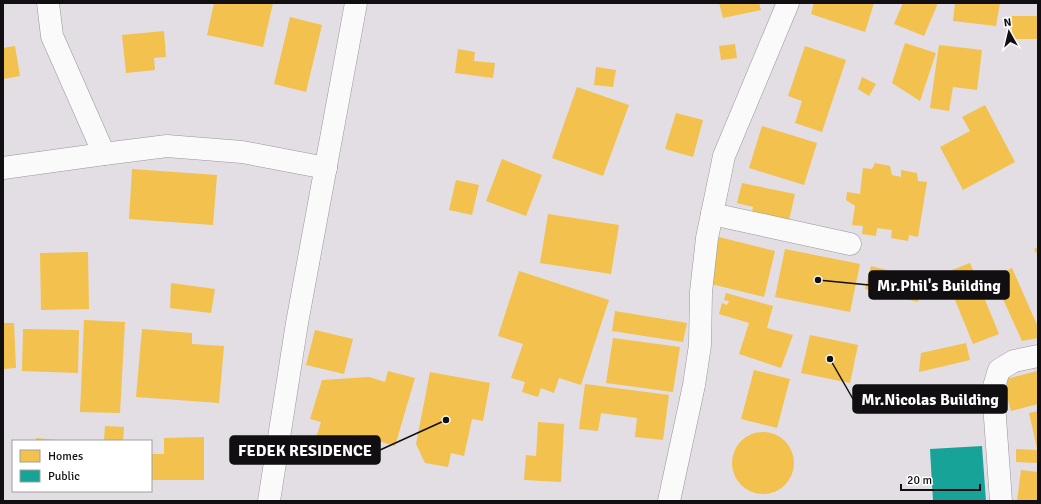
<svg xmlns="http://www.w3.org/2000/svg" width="1041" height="504" font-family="Signika,sans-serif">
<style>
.homes{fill:#f2c14e}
.public{fill:#17a398}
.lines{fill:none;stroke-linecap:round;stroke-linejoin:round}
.street-casing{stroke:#989599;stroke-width:23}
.street{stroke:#fbfafb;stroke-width:22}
.leader{fill:none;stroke:#110f11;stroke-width:1.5}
.callout-dot{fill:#110f11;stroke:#fff;stroke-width:1.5}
.callout{fill:#110f11;stroke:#110f11;stroke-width:1.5}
.callout-label{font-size:16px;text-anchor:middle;font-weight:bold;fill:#fff}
</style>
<rect width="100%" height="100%" fill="#e2dee3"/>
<!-- homes -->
<g class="homes">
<path d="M214,3H273L263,47L207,35Z"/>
<path d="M719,3H759L761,10L723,18Z"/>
<path d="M814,3H874L865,32L811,14Z"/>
<path d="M903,3H938L924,36L894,24Z"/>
<path d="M955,3H1000L996,26L953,21Z"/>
<rect x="1012" y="16" width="26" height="23"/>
<path d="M290,17L322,25L306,92L274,84Z"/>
<path d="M164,31L166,57L154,58L155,70L126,73L122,35Z"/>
<path d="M905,43L936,53L920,101L892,83Z"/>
<path d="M735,44L737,58L721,60L719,46Z"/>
<path d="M939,45L982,50L977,90L953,87L949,111L930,108Z"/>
<path d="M15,46L20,76L3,79V48Z"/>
<path d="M805,46L846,60L822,132L795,123L802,101L788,96Z"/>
<path d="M458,49L475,52L474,61L495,63L493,78L455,73Z"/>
<path d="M596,67L616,70L613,87L594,85Z"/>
<path d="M862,77L876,84L869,96L858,89Z"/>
<path d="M577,87L629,105L603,176L552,158Z"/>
<path d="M985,105L1015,162L963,190L940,147L970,131L962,117Z"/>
<path d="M676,113L703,120L693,157L665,149Z"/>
<path d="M762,126L817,143L804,185L749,168Z"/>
<path d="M502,159L542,175L526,216L486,201Z"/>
<path d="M875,163L890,166L892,175L901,177V170L917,173L918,181L927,182L918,237L909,235L908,241L891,238L892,230L877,228L876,236L862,234L863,226L852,225L855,206L846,200L847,192L860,194L863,168L872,169Z"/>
<path d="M132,169L217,175L213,225L129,219Z"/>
<path d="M456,180L479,185L472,215L449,210Z"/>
<path d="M742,183L795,194L788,225L751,217L753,207L737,203Z"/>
<path d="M548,214L619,225L611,274L540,263Z"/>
<path d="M719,237L775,251L764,297L707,283Z"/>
<path d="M1038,247V256L1034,249Z"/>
<path d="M785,249L860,264L850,312L775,297Z"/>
<path d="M88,252L89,309L41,310L40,253Z"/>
<path d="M970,263L999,334L973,344L944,273Z"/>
<path d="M871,266L923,279L918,302L865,289Z"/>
<path d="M1012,268L1038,327V338L1022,341L993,277Z"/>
<path d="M519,271L609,300L581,385L559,378L554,393L541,388L538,397L522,392L525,382L511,378L523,344L498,336Z"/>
<path d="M171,283L215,289L211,313L170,308Z"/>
<path d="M726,293L773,306L767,328L793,335L781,368L739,354L749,323L719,314L722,303L727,305L729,301L724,300Z"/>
<path d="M615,311L687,323L683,342L612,331Z"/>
<path d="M84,320L125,322L120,413L80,412Z"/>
<path d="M3,323H14L16,368L3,369Z"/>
<path d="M23,329L79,330L78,373L22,371Z"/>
<path d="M142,329L192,333V344L224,346L219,403L136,397Z"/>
<path d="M315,330L353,339L344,374L306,365Z"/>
<path d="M810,335L858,345L850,383L801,373Z"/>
<path d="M613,338L680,347L673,392L606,383Z"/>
<path d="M966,343L970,360L919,372L921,353Z"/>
<path d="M754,370L790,379L777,428L741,419Z"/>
<path d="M388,371L415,378L395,446L358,435L352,453L315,441L321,422L310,419L322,380L369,377L385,382Z"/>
<path d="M1037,371L1038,376V404L1011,411L1002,380Z"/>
<path d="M430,372L490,383L483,421L472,419L464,456L451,453L448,467L425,463L416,444Z"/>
<path d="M585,384L669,395L663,440L635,437L637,418L601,413L598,431L579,429Z"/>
<path d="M1038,411V448H1037L1029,413Z"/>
<path d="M538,422L564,424L561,482L524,480L526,455L536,456Z"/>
<path d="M105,426L124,427L123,441H104Z"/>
<circle cx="763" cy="463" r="31"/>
<path d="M204,437V480H151V454H164V438Z"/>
<path d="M36,438L57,440V441H36Z"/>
<path d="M1016,449L1038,450V463L1016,462Z"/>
<path d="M1021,470L1038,472V501H1017Z"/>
</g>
<!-- public -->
<path class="public" d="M982,446L986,501H933L930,449Z"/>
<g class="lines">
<defs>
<g id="street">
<path d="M48,3L52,36L104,154"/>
<path d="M3,168L104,154L167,146L242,152L326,168"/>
<path d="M712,214L850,244"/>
<path d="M269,501L297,323L356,3"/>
<path d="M669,501L694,385L700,345L701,292L707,238L724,156L788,3"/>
<path d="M1001,501L993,390L999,370L1014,361L1038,356"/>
</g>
</defs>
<!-- street casing -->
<use href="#street" class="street-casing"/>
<!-- street -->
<use href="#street" class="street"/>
</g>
<!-- callouts -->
<path class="leader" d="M818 280L869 285M830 359L853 399M446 420L380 450"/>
<g class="callout-dot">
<circle cx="818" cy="280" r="4"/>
<circle cx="830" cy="359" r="4"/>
<circle cx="446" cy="420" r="4"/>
</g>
<g class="callout">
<rect x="869" y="271" width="140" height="28" rx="4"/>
<rect x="853" y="385" width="154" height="28" rx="4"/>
<rect x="230" y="436" width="150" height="28" rx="4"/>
</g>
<g class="callout-label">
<text x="939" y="291">Mr.Phil's Building</text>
<text x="930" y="405">Mr.Nicolas Building</text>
<text x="305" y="456">FEDEK RESIDENCE</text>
</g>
<!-- border -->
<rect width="1041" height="504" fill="none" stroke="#110f11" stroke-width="8"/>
<!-- legend -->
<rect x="12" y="440" width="140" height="52" fill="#ffffff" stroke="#a09fa0"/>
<rect x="20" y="450" width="20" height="12" fill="#f2c14e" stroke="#a09fa0"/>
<text x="48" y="460" font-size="12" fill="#110f11">Homes</text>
<rect x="20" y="470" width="20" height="12" fill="#17a398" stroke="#a09fa0"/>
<text x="48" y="480" font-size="12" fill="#110f11">Public</text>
<!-- north arrow -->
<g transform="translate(1009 32) rotate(352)" stroke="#ffffff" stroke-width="3" paint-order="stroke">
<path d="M0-3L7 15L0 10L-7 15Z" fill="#110f11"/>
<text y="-6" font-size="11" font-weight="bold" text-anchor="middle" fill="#110f11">N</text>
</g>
<!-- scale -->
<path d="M901 484v6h79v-6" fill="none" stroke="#110f11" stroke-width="2"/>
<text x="907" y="484" font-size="12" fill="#110f11" stroke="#ffffff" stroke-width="3" paint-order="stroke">20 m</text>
</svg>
